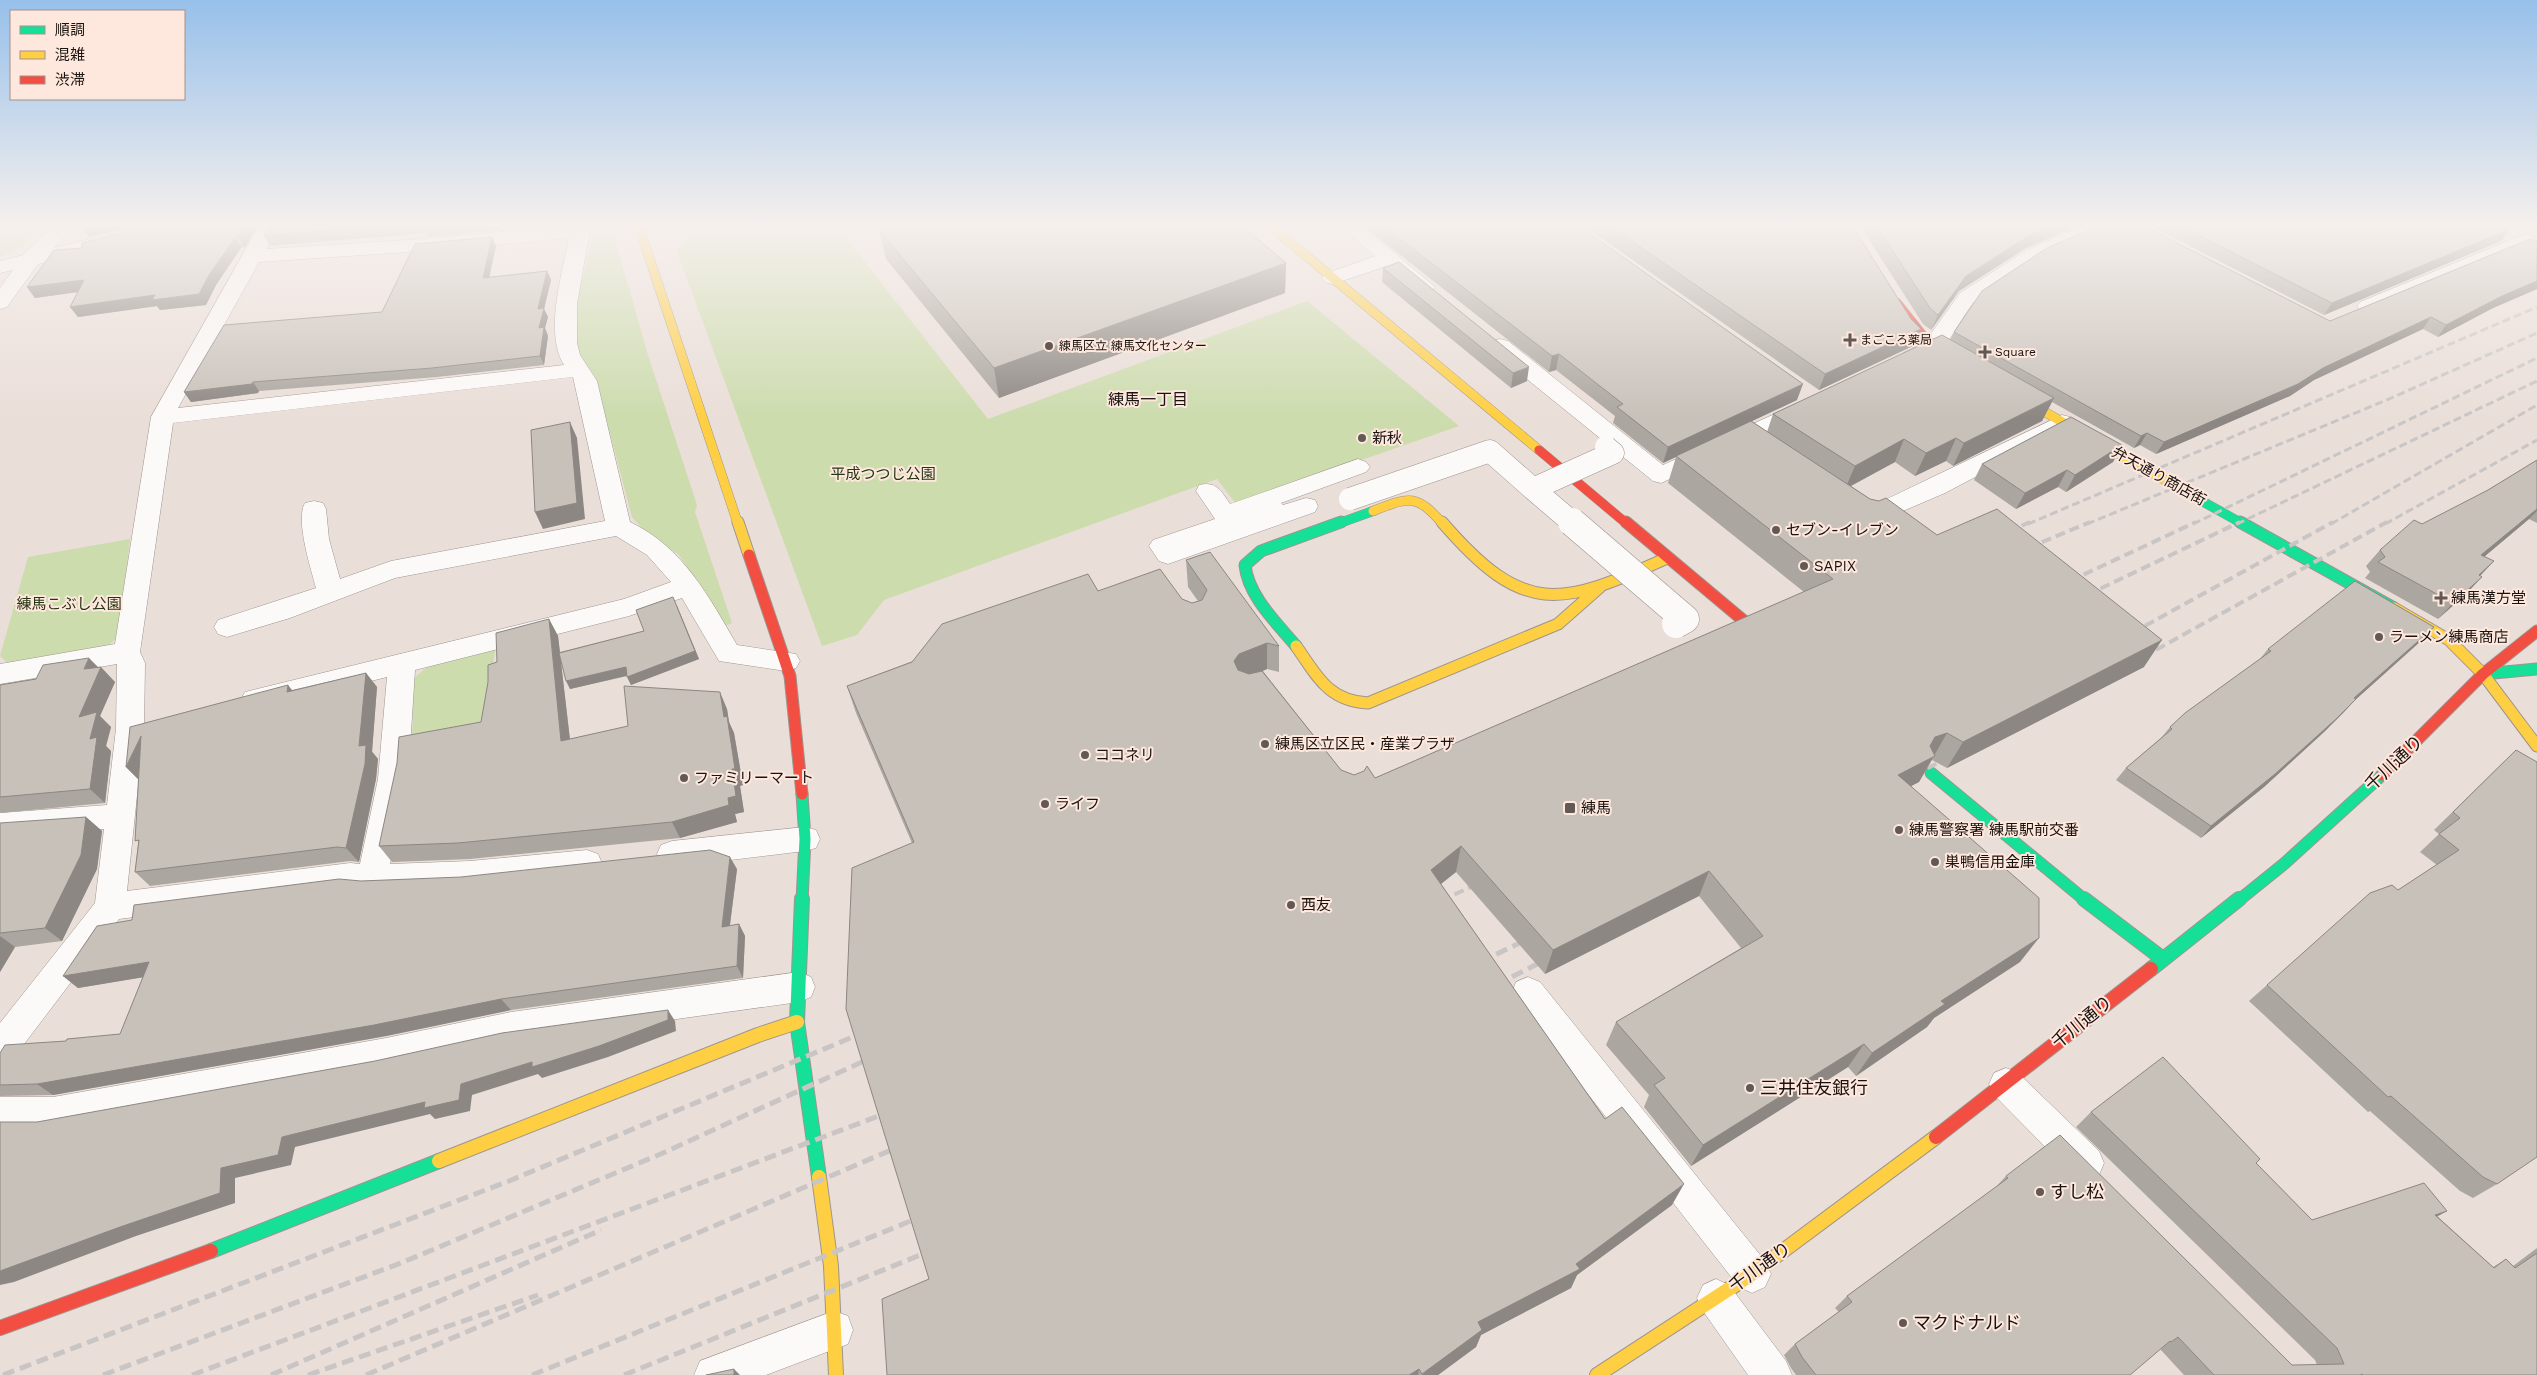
<svg xmlns="http://www.w3.org/2000/svg" width="2537" height="1375" font-family="'Work Sans','Noto Sans JP',sans-serif">
  <rect width="100%" height="100%" fill="#eaded8"/>
  <path fill="#ccdcad" d="M0 224H46L23 246 0 257Z
    M596 224H610L612 230 648 355 697 505 695 512 732 623 725 626 679 555 648 535 632 517 595 376 580 356 577 348 575 327 578 297Z
    M724 224H835L988 419 1307 301 1459 426 1236 504 1217 479 884 600 857 635 822 646 676 249 700 229Z
    M130 539 118 637 102 651 12 667 0 656 28 557Z
    M495 650 485 728 412 743 414 678 427 667Z"/>
  <g fill="none" stroke-linecap="round" stroke-linejoin="round">
    <defs>
      <path id="street" d="M56 224H77L54 248 150 224H185L182 228 38 264 7 307 0 309V288L13 270 0 273V261L23 255Z
        M260 224H280L266 249 423 239 591 224 577 304V343L580 355 597 381 630 522C683 547 709 597 737 645L796 654 800 661 796 668 786 671 719 661 682 598 629 616 415 670 408 779 390 864 470 861 587 850 598 854 602 863 598 872 587 876C510 883 427 896 350 889L119 919 12 1060 0 1065V1023L95 903 104 829 0 837V813L107 805 116 729 117 664 0 684V664L115 644 151 417ZM569 238C562 274 544 333 564 365L178 408 259 262 423 251ZM573 377 605 521 391 561 340 579 329 539 326 509 323 503 314 501 305 503C295 520 311 569 316 588L218 620 214 627 218 634 227 637 290 618 395 578 616 536 647 555 671 582 624 599 245 692 241 699 245 706 255 710 387 677 378 779 360 864 350 863 127 891 144 729 145 663 140 652 173 423Z
        M1338 224H1360L1435 287 1432 291C1415 296 1399 276 1387 266L1339 282 1332 284 1325 282 1322 278 1325 274 1375 256Z
        M2087 224H2117L2114 228C2072 242 2036 262 1998 286 1991 291 1979 296 1973 303 1955 325 1940 372 1903 363L1900 358 1903 353 1925 342 1960 293 2027 250Z
        M2525 234 2532 236 2535 240 2532 244 2374 310 2367 312 2360 310 2357 306 2360 302Z
        M1500 339 1508 341 1663 465 1794 405 1802 403 1810 405 1813 410 1810 415 1661 483 1653 481 1492 351 1489 346 1492 341Z
        M2062 415 2070 417 2073 422 2070 427 1945 493 1868 526 1854 521 1851 515 1854 509 1863 507 1868 508Z
        M1358 459 1366 462 1370 467 1366 472 1281 503 1283 505 1306 498 1315 500 1318 506 1315 512 1168 564 1159 561 1149 546 1153 540 1215 519 1196 491 1199 485C1217 481 1221 491 1230 504Z
        M805 827 816 830 820 839 816 848 805 851 672 867 661 863 657 854 661 845 672 841Z
        M799 972 811 977 815 987 811 997 799 1002 511 1042 386 1070 53 1131H0V1097H53L386 1038 511 1012Z
        M1528 977 1540 982 1765 1261 1771 1274 1765 1287 1752 1293 1739 1287 1516 1002 1512 992 1516 982Z
        M2006 1068 2018 1073 2099 1151 2104 1163 2099 1175 2086 1180 2073 1175 1994 1095 1989 1084 1994 1073Z
        M1716 1279 1729 1285 1786 1361 1792 1375H1748L1703 1311 1697 1298 1703 1285Z
        M834 1311 848 1316 853 1330 848 1344 766 1375H694L700 1361Z"/>
      <path id="fast-far2" d="M2184 491 2243 524
        M1337 524 1373 511"/>
      <path id="fast-far1" d="M2240 522 2394 608
        M1296 646C1277 623 1248 596 1245 565L1261 551 1341 522
        M2483 674 2537 669
        M1931 773 2086 901
        M802 794 805 839 802 901
        M2238 901 2285 863 2382 775"/>
      <path id="fast" d="M802 899 797 1022 819 1177
        M2084 899 2163 959
        M2151 969 2239 899
        M211 1251 439 1161"/>
      <path id="slow-far2" d="M638 224 738 524
        M1268 224 1539 450
        M2013 394 2184 491
        M1373 511C1409 497 1416 493 1443 524"/>
      <path id="slow-far1" d="M738 522 749 555
        M1442 522C1524 617 1559 607 1667 558
        M2394 608 2449 640 2483 674 2537 746
        M1296 646C1317 676 1328 701 1368 703L1558 624 1600 587"/>
      <path id="slow" d="M439 1161 758 1035 797 1022
        M819 1177 831 1266 836 1375
        M1597 1375 1752 1274 1936 1137"/>
      <path id="jam-far2" d="M1897 303 1924 337 1959 363
        M1539 450 1627 524"/>
      <path id="jam-far1" d="M1626 522 1750 626
        M749 555 790 676 802 794
        M2382 775 2483 674 2537 631"/>
      <path id="jam" d="M1936 1137 2151 969
        M0 1328 211 1251"/>
    </defs>
    <use href="#street" stroke="#9e9590" stroke-width="1"/>
    <use href="#fast-far2" stroke="#9e9590" stroke-width="10"/>
    <use href="#fast-far1" stroke="#9e9590" stroke-width="13"/>
    <use href="#fast" stroke="#9e9590" stroke-width="16"/>
    <use href="#slow-far2" stroke="#9e9590" stroke-width="10"/>
    <use href="#slow-far1" stroke="#9e9590" stroke-width="13"/>
    <use href="#slow" stroke="#9e9590" stroke-width="16"/>
    <use href="#jam-far2" stroke="#9e9590" stroke-width="10"/>
    <use href="#jam-far1" stroke="#9e9590" stroke-width="13"/>
    <use href="#jam" stroke="#9e9590" stroke-width="16"/>
    <use href="#street" fill="#fcfaf9" fill-rule="evenodd"/>
    <use href="#fast-far2" stroke="#16e098" stroke-width="9"/>
    <use href="#fast-far1" stroke="#16e098" stroke-width="11"/>
    <use href="#fast" stroke="#16e098" stroke-width="14"/>
    <use href="#slow-far2" stroke="#ffcf43" stroke-width="9"/>
    <use href="#slow-far1" stroke="#ffcf43" stroke-width="11"/>
    <use href="#slow" stroke="#ffcf43" stroke-width="14"/>
    <use href="#jam-far2" stroke="#f24e42" stroke-width="9"/>
    <use href="#jam-far1" stroke="#f24e42" stroke-width="11"/>
    <use href="#jam" stroke="#f24e42" stroke-width="14"/>
    <path stroke="#c9c5c4" stroke-width="3" stroke-dasharray="8 4" stroke-linecap="butt" d="M2028 524 2537 307
      M2087 524 2389 399 2537 333
      M2193 524 2537 358
      M2237 524 2537 381
      M2331 524 2537 405
      M2385 524 2537 440"/>
    <path stroke="#c9c5c4" stroke-width="4" stroke-dasharray="10 5" stroke-linecap="butt" d="M2008 532 2030 522
      M2028 548 2090 522
      M2070 581 2196 522
      M2087 595 2240 522
      M2132 633 2333 522
      M2143 657 2387 522
      M1914 775 1952 756
      M1441 901 1481 882"/>
    <path stroke="#c9c5c4" stroke-width="5" stroke-dasharray="12 6" stroke-linecap="butt" d="M1438 902 1444 899
      M1480 962 1532 937
      M1496 985 1549 958
      M3 1375 509 1181 867 1031
      M103 1375 401 1263 663 1153 875 1056
      M192 1375 892 1111
      M271 1375 601 1230
      M308 1375 538 1295
      M366 1375 903 1145
      M532 1375 923 1216
      M624 1375 935 1249"/>
    <defs>
      <path id="street-bridge-far1" d="M1533 489 1574 524
        M1350 499 1490 451 1533 489 1613 453 1606 447"/>
      <path id="street-bridge" d="M1572 522 1685 619 1676 624"/>
    </defs>
    <use href="#street-bridge-far1" stroke="#9e9590" stroke-width="23" stroke-linecap="butt"/>
    <use href="#street-bridge" stroke="#9e9590" stroke-width="29" stroke-linecap="butt"/>
    <use href="#street-bridge-far1" stroke="#fcfaf9" stroke-width="22"/>
    <use href="#street-bridge" stroke="#fcfaf9" stroke-width="28"/>
  </g>
  <path fill="#aca6a0" d="M157 224H259L245 247 241 248 216 285 206 305 160 310 157 306 78 317 70 307 78 292 35 298 27 287 82 248Z
    M270 224H502L500 230 428 237 426 233 270 246 264 236Z
    M1361 224H1576L1797 400 1751 421 1767 432 1773 414 1950 340 1954 332 2330 321 2537 242V289L2493 308 2438 337 2423 329 2314 380 2290 396 2156 454 2140 445 2134 448 2052 402 2042 421 1953 466 1946 461 1915 476 1895 462 1851 486 1870 499 1937 535 2144 667 1947 768 1932 760 1919 782 1911 786 2020 962 1934 1018 1927 1027 1856 1076 1848 1067 1691 1166 1644 1107 1649 1095 1606 1045 1616 1022 1741 948 1699 896 1545 974 1456 872 1441 884 1605 1119 1672 1205 1577 1275 1571 1288 1481 1335 1476 1347 1438 1375H887L929 1279 912 843 856 713 847 686 1098 591 1182 599 1192 603 1198 601 1188 587 1186 560 1279 646V672L1267 669 1263 671 1341 770 1354 775 1375 778 1804 592 1668 483 1676 457 1663 463 1613 423 1615 416 1556 370 1549 372Z
    M1581 224H1851L1915 345 1819 390Z
    M1859 224H2082L2026 248 1959 291 1931 330 1923 324Z
    M2147 224H2498L2510 229 2501 241 2324 315Z
    M879 230 1249 233 1286 263 1285 293 999 398 886 259Z
    M492 237 496 246 489 277 547 271 551 280 544 309 548 317 545 328 548 336 544 365 437 377 259 391 258 393 191 402 184 392 382 312Z
    M1383 268 1527 381 1511 388 1382 282Z
    M2122 445 2113 462 2066 492 2058 487 2016 509 1974 480 1982 464Z
    M2537 460V523L2529 519 2484 557 2494 561 2480 576 2467 593 2438 619 2365 578 2370 572 2366 566 2380 550 2488 490Z
    M677 606 699 659 631 685 627 676 570 689 561 663 570 739 727 709 729 722 734 733 743 785 740 786 744 812 735 814 737 822 680 838 470 859 392 862 379 846 481 722 497 662 549 619 558 636 560 652 644 631Z
    M2434 627 2422 640 2356 699 2344 712 2324 732 2264 787 2201 838 2116 780 2126 768 2162 737 2170 727 2260 659 2268 649Z
    M98 668 115 682 100 716 111 727 106 746 111 751 105 803 0 813V685Z
    M366 673 377 687 372 751 378 759 376 779 359 862 350 861 150 886 135 872 138 844V779L126 767 292 690Z
    M2516 750 2497 1184 2473 1198 2460 1191 2370 1111 2368 1112 2249 1001 2267 985 2398 890 2437 865 2420 852 2439 834 2434 830Z
    M86 817 102 831 97 869 62 941 15 947 0 972V824Z
    M737 869 730 926 739 924 745 936 743 978 511 1010 386 1036 53 1095 0 1096V1053L66 1041 120 1034 143 977 78 988 63 976 361 881Z
    M2091 1112 2256 1163 2312 1220 2447 1211 2437 1216 2493 1267 2506 1259 2513 1266 2537 1248V1375H2184L2160 1349 2130 1375H1796L1791 1368 1784 1355 1795 1344 1839 1312 1835 1308 1847 1296 1995 1188 2006 1176 2292 1365H2317L2315 1360 2076 1127Z"/>
  <path fill="#8c8782" d="M95 224H142L89 237 82 227Z
    M247 224H259L245 247 238 237Z
    M497 224H502L500 230Z
    M2054 224H2082L2026 248 1959 291 1931 330 1938 315 1966 276 2033 233Z
    M2510 229 2501 241 2324 315 2332 303Z
    M492 237 496 246 487 287 483 278Z
    M235 238 241 248 216 285 206 305 160 310 157 306 78 317 70 307 209 275Z
    M1286 263 1285 293 999 398 994 368Z
    M547 271 551 280 544 309 548 317 545 328 548 336 544 365 540 356 538 309Z
    M84 280 92 290 35 298 27 287Z
    M2537 281V289L2493 308 2438 337 2446 325 2502 296Z
    M2431 317 2423 329 2314 380 2290 396 2156 454 2164 442Z
    M1921 329 1915 345 1819 390 1825 374Z
    M1559 354 1556 370 1549 372 1552 356Z
    M1529 367 1527 381 1511 388 1513 373Z
    M253 382 259 391 258 393 191 402 184 392Z
    M1803 384 1797 400 1663 463 1668 447Z
    M2054 398 2042 421 1953 466 1964 443Z
    M570 422 577 438 585 519 543 529 535 512Z
    M2147 433 2140 445 2134 448 2141 436Z
    M1956 438 1946 461 1915 476 1926 453Z
    M1904 439 1895 462 1845 489 1855 466Z
    M2122 445 2113 462 2066 492 2075 475Z
    M2067 470 2058 487 2016 509 2025 493Z
    M2537 509V511L2529 519 2466 572 2481 555Z
    M2494 561 2478 578 2479 575Z
    M2482 577 2467 593 2438 619 2453 603Z
    M677 606 699 659 631 685 627 677Z
    M549 619 558 636 572 758 561 741Z
    M2434 627 2422 640 2343 711 2354 698Z
    M2162 640 2144 667 1947 768 1963 742Z
    M1267 643V669L1239 680 1234 661 1239 654Z
    M89 658 100 669 101 667 115 682 100 716 111 727 106 746 111 751 105 803 90 789V739L79 717 84 669Z
    M626 667 630 675 570 689 566 681Z
    M366 673 377 687 372 752 378 759 376 779 359 862 346 848 359 746Z
    M288 685 300 700 287 692Z
    M720 692 727 709 729 722 734 733 743 785 740 786 744 812 735 814 737 822 680 838 672 822 728 798 724 717Z
    M2356 699 2344 712 2324 732 2264 787 2201 838 2211 826Z
    M1947 733 1919 782 1884 800 1898 775 1935 737Z
    M141 736 140 781 126 767Z
    M86 817 102 831 97 869 62 941 45 928Z
    M1461 846 1456 872 1427 895 1431 870Z
    M730 857 737 869 728 939 722 927Z
    M1709 871 1699 896 1545 974 1553 950Z
    M739 924 745 936 743 978 737 966Z
    M0 936 15 947 0 972Z
    M2039 938 2020 962 1934 1018 1927 1027 1856 1076 1872 1053 1941 1001Z
    M149 962 163 974 78 988 63 976Z
    M501 999 511 1010 386 1036 53 1095 37 1084Z
    M668 1010 675 1021 676 1031 608 1057 542 1078 538 1074 472 1095 470 1111 435 1119 430 1114 295 1147 291 1165 235 1178V1203L136 1236 14 1282 0 1285V1271L221 1168 282 1137 461 1084Z
    M1864 1044 1848 1067 1691 1166 1703 1145Z
    M1684 1184 1672 1205 1577 1275 1571 1288 1481 1335 1476 1347 1438 1375H1422L1478 1322 1576 1264Z
    M2447 1211 2424 1224 2435 1215Z
    M734 1369 740 1375H734Z
    M1419 1369 1418 1375H1409Z"/>
  <path fill="#c8c1ba" stroke="#8c8782" d="M82 224H95L82 227Z
    M157 224H247L238 237 235 238 209 275 199 294 152 300 155 295 70 307 84 280 27 287 54 250 82 248V243Z
    M270 224H408L264 236Z
    M424 224H451L423 227Z
    M896 224H1245L1249 228 1246 229 1286 263 994 368 879 230Z
    M1381 224H1576L1803 384 1668 447 1617 407 1623 404 1559 354 1552 356Z
    M1607 224H1851L1911 319 1921 329 1825 374Z
    M1875 224H2054L2033 233 1966 276 1938 315 1930 308Z
    M2103 224H2140L2330 321 2530 239 2537 242V281L2502 296 2446 325 2431 317 2323 368 2298 384 2164 442 2147 433 2141 436 1954 332 1982 291 2047 248Z
    M2176 224H2498L2510 229 2332 303Z
    M492 237 483 278 547 271 538 309 544 308 539 328 544 327 540 356 432 368 253 382 252 384 184 392 224 325 382 312 415 244Z
    M1399 262 1529 367 1513 373 1383 268Z
    M1942 335 2054 398 1964 443 1956 438 1926 453 1904 439 1855 466 1773 414Z
    M2071 417 2122 445 2075 475 2067 470 2025 493 1982 464Z
    M1751 421 1870 499 1879 501 1886 498 1937 535 1997 509 2162 640 1963 742 1947 733 1935 737 1930 746 1935 756 1898 775 2039 898V938L1941 1001 1945 1004 1872 1053 1864 1044 1703 1145 1654 1085 1665 1078 1616 1022 1763 936 1709 871 1553 950 1461 846 1431 870 1605 1119 1622 1107 1684 1184 1576 1264 1580 1269 1478 1322 1482 1330 1422 1374 1419 1369 1409 1375H887L882 1299 929 1279 846 1009 852 868 914 842 847 686 912 662 942 624 1088 574 1098 591 1160 569 1182 599 1192 603 1202 600 1207 590 1186 560 1210 552 1279 646 1267 643 1239 654 1234 661 1238 670 1249 674 1262 671 1341 770 1354 775 1364 771 1367 766 1375 778 1833 579 1676 456Z
    M570 422 577 503 535 512 531 430Z
    M2537 460V509L2481 555 2494 561 2479 575 2482 577 2453 603 2378 562 2385 557 2380 550 2414 520 2422 524 2488 490Z
    M2355 581 2434 627 2354 698 2356 699 2336 719 2275 774 2211 826 2126 768 2172 729 2170 727 2185 713 2271 651 2268 649Z
    M673 597 695 651 627 677 626 667 566 681 559 653 644 631 636 610Z
    M549 619 561 741 628 726 624 686 720 692 724 717 727 716 735 769H732L736 796 728 798 729 805 672 822 458 843 379 846 397 763 399 737 481 722 488 682V665L497 662 496 633Z
    M89 658 84 669 101 667 79 717 97 712 90 739 97 737 90 789 0 797V685L36 679 43 665Z
    M366 673 359 746 366 745 365 764 346 848 337 847 135 872 139 840 135 841 141 736 126 767 130 727 288 685 287 692Z
    M2516 750 2537 762V1157L2497 1184 2483 1177 2391 1096 2388 1097 2267 985 2370 893 2392 885 2398 890 2459 850 2439 834 2460 818 2453 812Z
    M86 817 81 855 45 928 0 933V823Z
    M710 850 730 857 722 927 739 924 737 966 501 999 374 1025 37 1084 0 1085V1053L5 1045 66 1041 67 1039 120 1034 149 962 63 976 97 926 132 920 134 905 339 879 361 881 461 877Z
    M668 1010V1020L599 1046 532 1067V1062L461 1084 459 1100 424 1108 425 1102 282 1137 278 1155 221 1168 220 1193 120 1227 0 1271V1122H37L375 1061 502 1033Z
    M2163 1057 2260 1159 2256 1163 2312 1220 2424 1183 2447 1211 2435 1215 2494 1268 2506 1259 2515 1268 2537 1253V1375H2363L2362 1374 2360 1375H2214L2178 1337 2171 1342 2170 1341 2130 1375H1816L1802 1357 1795 1344 1852 1302 1847 1296 2008 1178 2006 1176 2060 1135 2292 1365 2344 1364 2337 1348 2091 1112Z
    M734 1369V1375H706Z"/>
  <linearGradient id="sky" x2="0" y2="1"><stop stop-color="#97c0ea"/><stop offset="0.54" stop-color="#f6f0ed"/><stop offset="1" stop-color="#f6f0ed" stop-opacity="0"/></linearGradient>
  <rect width="2537" height="417" fill="url(#sky)"/>
  <g fill="#625955" stroke="#fee8de" stroke-width="2">
    <path d="M1847.5 332.5h5v5h5v5h-5v5h-5v-5h-5v-5h5z"/>
    <circle cx="1049" cy="346" r="5"/>
    <path d="M1982.5 344.5h5v5h5v5h-5v5h-5v-5h-5v-5h5z"/>
    <circle cx="1362" cy="438" r="5"/>
    <circle cx="1776" cy="530" r="5"/>
    <circle cx="1804" cy="566" r="5"/>
    <path d="M2438.5 590.5h5v5h5v5h-5v5h-5v-5h-5v-5h5z"/>
    <circle cx="2379" cy="637" r="5"/>
    <circle cx="1265" cy="744" r="5"/>
    <circle cx="1085" cy="755" r="5"/>
    <circle cx="684" cy="778" r="5"/>
    <circle cx="1045" cy="804" r="5"/>
    <rect x="1564" y="802" width="12" height="12" rx="2.5"/>
    <circle cx="1899" cy="830" r="5"/>
    <circle cx="1935" cy="862" r="5"/>
    <circle cx="1291" cy="905" r="5"/>
    <circle cx="1750" cy="1088" r="5"/>
    <circle cx="2040" cy="1192" r="5"/>
    <circle cx="1903" cy="1323" r="5"/>
  </g>
  <g text-anchor="middle" stroke-width="4" stroke-linejoin="round" paint-order="stroke">
    <g font-size="12" fill="#19120e" stroke="#fee8de" text-anchor="start">
      <text x="1860" y="344">まごころ薬局</text>
      <text x="1059" y="350">練馬区立 練馬文化センター</text>
      <text x="1995" y="356">Square</text>
    </g>
    <g font-size="15" fill="#19120e" stroke="#fee8de" text-anchor="start">
      <text x="1372" y="443">新秋</text>
      <text x="1786" y="535">セブン-イレブン</text>
      <text x="1814" y="571">SAPIX</text>
      <text x="2451" y="603">練馬漢方堂</text>
      <text x="2389" y="642">ラーメン練馬商店</text>
      <text x="1275" y="749">練馬区立区民・産業プラザ</text>
      <text x="1095" y="760">ココネリ</text>
      <text x="694" y="783">ファミリーマート</text>
      <text x="1055" y="809">ライフ</text>
      <text x="1581" y="813">練馬</text>
      <text x="1909" y="835">練馬警察署 練馬駅前交番</text>
      <text x="1945" y="867">巣鴨信用金庫</text>
      <text x="1301" y="910">西友</text>
    </g>
    <g font-size="15" fill="#253413" stroke="#fee8de">
      <text x="883" y="479">平成つつじ公園</text>
      <text x="69" y="609">練馬こぶし公園</text>
    </g>
    <g font-size="15" fill="#19120e" stroke="#fee8de">
      <text transform="translate(2159 476) rotate(29)" y="5">弁天通り商店街</text>
    </g>
    <g font-size="16" fill="#19120e" stroke="#fee8de">
      <text x="1148" y="405">練馬一丁目</text>
    </g>
    <g font-size="18" fill="#19120e" stroke="#fee8de">
      <text transform="translate(2394 763) rotate(-43)" y="6">千川通り</text>
      <text transform="translate(2082 1022) rotate(-39)" y="6">千川通り</text>
      <text transform="translate(1760 1267) rotate(-36)" y="6">千川通り</text>
    </g>
    <g font-size="18" fill="#19120e" stroke="#fee8de" text-anchor="start">
      <text x="1760" y="1094">三井住友銀行</text>
      <text x="2050" y="1198">すし松</text>
      <text x="1913" y="1329">マクドナルド</text>
    </g>
  </g>
  <rect x="10" y="10" width="175" height="90" fill="#fee8de" stroke="#a2928b"/>
  <rect x="20" y="26" width="25" height="8" fill="#16e098" stroke="#a2928b"/>
  <text x="55" y="35" font-size="15" fill="#19120e">順調</text>
  <rect x="20" y="51" width="25" height="8" fill="#ffcf43" stroke="#a2928b"/>
  <text x="55" y="60" font-size="15" fill="#19120e">混雑</text>
  <rect x="20" y="76" width="25" height="8" fill="#f24e42" stroke="#a2928b"/>
  <text x="55" y="85" font-size="15" fill="#19120e">渋滞</text>
</svg>
